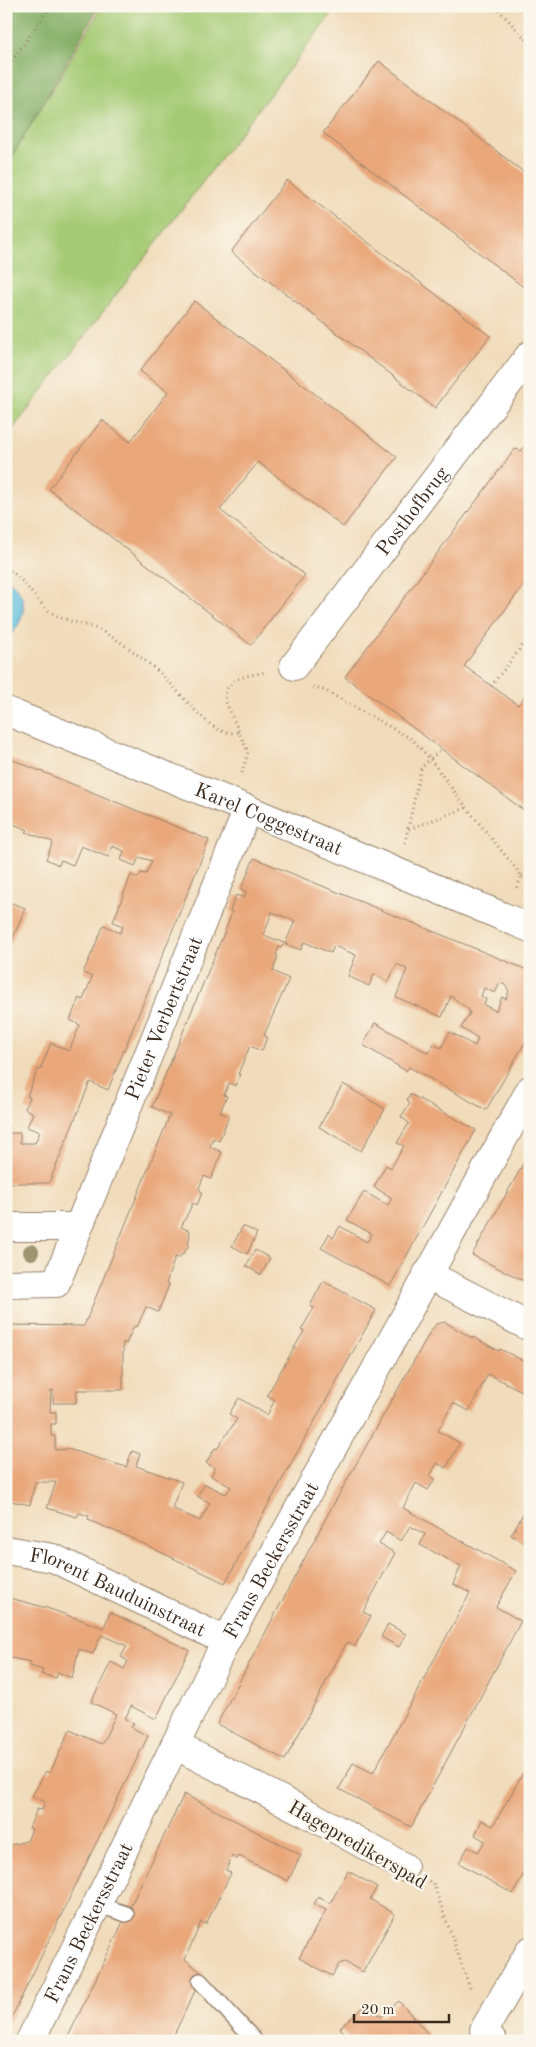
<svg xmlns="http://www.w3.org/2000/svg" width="536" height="2047" font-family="'Old Standard TT',serif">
  <rect width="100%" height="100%" fill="#fbf7ec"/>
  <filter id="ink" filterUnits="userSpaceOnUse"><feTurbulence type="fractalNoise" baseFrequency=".02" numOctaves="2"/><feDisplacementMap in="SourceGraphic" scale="10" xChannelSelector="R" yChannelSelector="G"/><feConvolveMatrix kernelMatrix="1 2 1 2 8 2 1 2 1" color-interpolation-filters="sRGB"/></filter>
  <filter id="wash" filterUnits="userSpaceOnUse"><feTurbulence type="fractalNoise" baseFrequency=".0096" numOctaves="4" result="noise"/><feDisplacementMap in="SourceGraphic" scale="20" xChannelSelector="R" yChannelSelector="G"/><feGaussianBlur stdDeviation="1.12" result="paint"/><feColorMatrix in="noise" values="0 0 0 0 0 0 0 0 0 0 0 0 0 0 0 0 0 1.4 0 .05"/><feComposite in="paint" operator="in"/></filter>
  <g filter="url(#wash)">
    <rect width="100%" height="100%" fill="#f0dbba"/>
    <path fill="#a5ca74" stroke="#707a49" d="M102 6H338L6 438V167Z"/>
    <path fill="#84ae66" stroke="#606c42" d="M6 6H99L6 167Z"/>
    <path fill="#5ebddd" stroke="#4c747e" d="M6 579C10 582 15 586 18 590 30 607 20 628 6 639Z"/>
    <g id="blocks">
      <path fill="#e9a77a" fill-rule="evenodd" d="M379 61 530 177V285L526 289 323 133Z
        M287 180 490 336 435 408 231 252Z
        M194 301 397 457 343 527 258 462 220 510 305 575 251 645 49 489 102 420 130 442 168 392 140 371Z
        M530 439V576L464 666 518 705 530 689V815L345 677 515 449 521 451Z
        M6 757 209 840 108 1090 90 1082 49 1183H6V1126L9 1127V1133H20V1143H35L40 1132 27 1127 33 1113 25 1109 30 1097 27 1096 38 1069 40 1070 51 1043 69 1051 80 1025 70 1020 79 998 83 1000 92 977 83 973 104 925 120 933 123 926 113 922 131 875 138 878 141 873 146 874 152 861 139 857 135 866 121 860 124 851 112 846 108 857 81 846 73 865 61 860 59 865 46 859 53 842 26 832 28 830 6 821Z
        M254 858 530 971V1034L486 1110 409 1067 406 1071 363 1045 375 1023 428 1053 433 1044 441 1048 450 1032 475 1046 478 1038 461 1028 470 1013 468 1009 451 996 442 1017 396 997 407 969 397 964 388 982 374 974 369 986 348 976 356 955 334 946 331 953 304 942 301 950 285 944 295 921 272 912 264 935 284 943 281 948 279 947 276 955 278 956 273 971 289 979 264 1035 267 1037 262 1051 250 1046 238 1074H240L236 1086 229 1083 224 1095 227 1096 220 1112 229 1116 219 1141 213 1138 210 1147 222 1152 211 1179 204 1176 199 1188 202 1193 197 1205 193 1203 181 1227 190 1231 188 1247 183 1254 178 1258 175 1257 166 1284 169 1285 158 1312 146 1307 137 1327 134 1326 126 1344 123 1342V1390H77L76 1403H53V1390H51L50 1412H56V1424H51V1436H55V1450L68 1449 126 1467 132 1451 140 1454 136 1466 182 1482 172 1508 200 1521 210 1503 197 1496 205 1484 226 1494 231 1487 211 1476 215 1468 206 1463 215 1448 217 1449 237 1419 229 1414 239 1398 267 1415 275 1400 267 1395 304 1331 301 1330 314 1308 310 1306 323 1281 376 1310 225 1583 131 1538 88 1520 89 1516 79 1513 77 1517 47 1508 56 1482H35L30 1505 6 1500V1325L84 1326 170 1115 152 1107 229 921 232 912 230 911 236 895 244 898 246 892 241 889ZM500 983 505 985 509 991 506 999 502 997 496 1011 484 1005 486 999 481 996 484 988 495 993Z
        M6 901 25 908 6 956Z
        M343 1084 385 1109 361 1151 319 1127Z
        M410 1094 476 1130 390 1286 321 1248 329 1234 333 1238 340 1226 367 1242 372 1234 347 1220 364 1192 388 1205 392 1198 374 1187 386 1165 391 1168 404 1146 397 1143 409 1123 401 1117 410 1103 407 1100Z
        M530 1152V1284L472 1255Z
        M243 1226 257 1233 247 1254 232 1246Z
        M255 1250 270 1258 261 1275 246 1266Z
        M445 1322 472 1338 473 1337 499 1351 500 1349 530 1364V1395L488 1374 469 1411 453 1403 438 1431 460 1443 446 1468 437 1463 430 1476 435 1479 428 1490 416 1483 403 1508 516 1571 496 1607 521 1621 411 1827 339 1789 353 1763 373 1773 470 1593 453 1584 461 1566 420 1545 425 1534 410 1526 401 1541 386 1532 379 1544 395 1553 363 1612 371 1616 355 1646 347 1642 285 1760 217 1724 327 1516 430 1332 436 1324Z
        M524 1512 530 1515V1546L511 1535Z
        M6 1597 47 1608 104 1628 110 1612 189 1650 156 1719 131 1706 125 1719 134 1723 131 1727 148 1736 6 2029V1851L10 1845 27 1841 32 1829 29 1828 37 1809 42 1810 45 1802 32 1796 46 1771 50 1773 70 1730 101 1744 103 1742 116 1714 91 1702 111 1662 124 1669 128 1661 121 1657 127 1646 101 1635 93 1654 79 1649 72 1678 58 1672 56 1678 41 1674 43 1670 30 1666 31 1662 6 1657Z
        M388 1624 406 1634 399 1647 381 1637Z
        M530 1761V1863L513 1894 459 1863 468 1847 478 1852 485 1841 475 1835 482 1820 493 1826Z
        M184 1794 301 1855 288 1881 239 1856 237 1859 232 1856 226 1870 231 1873 206 1924 201 1922 185 1959 203 1974 171 2041H66Z
        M348 1871 377 1887 370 1899 395 1914 363 1972 345 1962 339 1964 332 1976 299 1958 326 1910 314 1904 318 1897 330 1904Z
        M399 2001 434 2041H352L340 2028 368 2003 381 2017Z"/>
    </g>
  </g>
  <g filter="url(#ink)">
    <use href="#blocks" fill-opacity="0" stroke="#96826c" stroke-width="1"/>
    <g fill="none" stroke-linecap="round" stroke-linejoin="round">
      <defs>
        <path id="service" d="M96 1904 126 1914
          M200 1981 255 2041"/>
        <g id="minor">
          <path id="s1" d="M294 666 530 355"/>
          <path id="s2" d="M6 711 230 802 530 928"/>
          <path d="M6 1227H78"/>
          <path d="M427 1274 530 1327"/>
          <path id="s3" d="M6 1284 56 1283 248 809"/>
          <path id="s4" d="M6 1550 53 1558 226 1641"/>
          <path d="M175 1745 316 1818 404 1867"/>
          <path id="s5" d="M30 2041 226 1641 530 1090"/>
          <path d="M493 2041 484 2030 530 1951"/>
        </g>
      </defs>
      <use href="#service" stroke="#96826c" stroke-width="18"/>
      <use href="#minor" stroke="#96826c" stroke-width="30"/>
      <path stroke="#96826c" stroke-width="3" stroke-dasharray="1 4" stroke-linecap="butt" d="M374 6 378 11 384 6
        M495 6 530 44
        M6 69 51 6
        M6 568C24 578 33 598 49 611 63 622 82 622 99 630 117 638 145 660 161 674 177 688 207 731 229 733 232 733 237 732 240 732
        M491 686 530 636
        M313 687 326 691 413 740 430 759 442 749
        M242 773 248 752 226 703C221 677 248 676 266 672
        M409 829 466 808
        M405 843 421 768 430 759 466 807 522 876 516 889
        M522 876 530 873
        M429 1881 433 1883 471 1991"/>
      <use href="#service" stroke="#fff" stroke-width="15"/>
      <use href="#minor" stroke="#fff" stroke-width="28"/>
    </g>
    <circle fill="#9e9472" cx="31" cy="1252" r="8"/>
  </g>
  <g text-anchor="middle" stroke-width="5" stroke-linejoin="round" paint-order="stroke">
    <g font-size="20" fill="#3b2a1e" stroke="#fbf7ec">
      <text dy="7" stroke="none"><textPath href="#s1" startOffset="195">Posthofbrug</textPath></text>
      <text dy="7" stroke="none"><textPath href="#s2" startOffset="284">Karel Coggestraat</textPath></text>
      <text dy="7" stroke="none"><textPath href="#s3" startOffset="336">Pieter Verbertstraat</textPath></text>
      <text dy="7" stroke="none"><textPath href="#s5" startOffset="538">Frans Beckersstraat</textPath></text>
      <text dy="7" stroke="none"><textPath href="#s4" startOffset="120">Florent Bauduinstraat</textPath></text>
      <text transform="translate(358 1844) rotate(30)" y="7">Hagepredikerspad</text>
      <text dy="7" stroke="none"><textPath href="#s5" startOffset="132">Frans Beckersstraat</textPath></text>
    </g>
  </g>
  <rect width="536" height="2047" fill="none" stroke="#fbf7ec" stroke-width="25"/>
  <path d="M354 2014v8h95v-8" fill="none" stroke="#3b2a1e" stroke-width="2.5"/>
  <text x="361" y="2014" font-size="15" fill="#3b2a1e" stroke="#fbf7ec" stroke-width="4" paint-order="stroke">20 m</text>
</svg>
